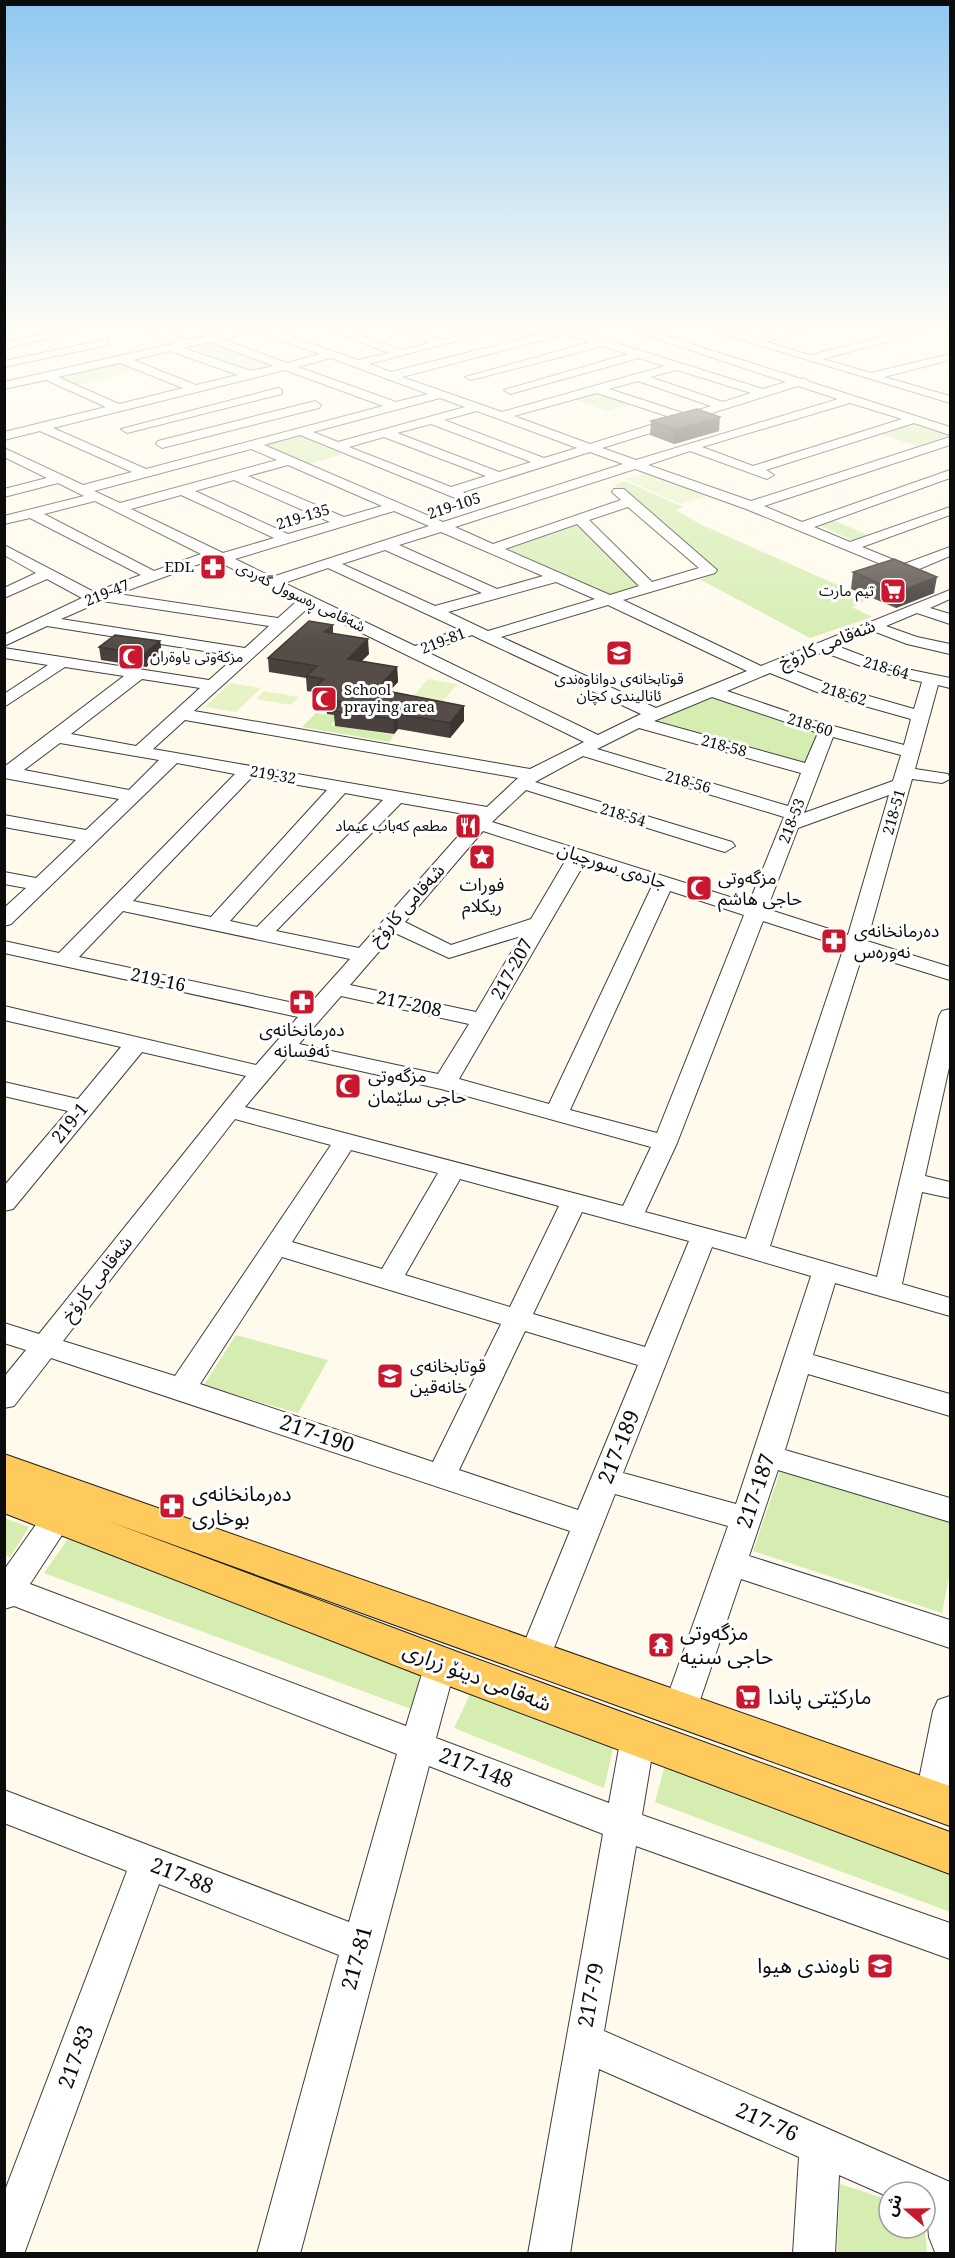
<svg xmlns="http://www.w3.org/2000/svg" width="955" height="2258" font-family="'Noto Serif','Noto Sans Arabic',serif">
  <rect width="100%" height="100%" fill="#fffaec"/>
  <path fill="#d5edb1" d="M510 327H541L556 332 513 343 484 334Z
    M211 339 281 366 251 374 172 348Z
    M119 363 136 371 75 385 57 377Z
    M599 391 634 403 608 411 572 399Z
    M915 423 950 434V436L920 447 880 434Z
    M298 436 343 454 305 465 260 446Z
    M625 481 683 507 676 510 700 524 869 599 852 607 872 617 810 638 701 580 717 570 614 485Z
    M831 519 868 535 852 540 816 524Z
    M578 525 640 587 608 597 502 550Z
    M718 696 818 731 804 764 654 722Z
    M316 713 339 716 331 725 394 735 389 742 302 727Z
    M236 1335 328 1360 298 1413 203 1386Z
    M781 1469 950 1521V1572L942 1613 753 1551Z
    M4 1518 29 1527 10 1557 5 1555Z
    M68 1539 422 1668 411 1709 44 1573Z
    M472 1690 614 1744 604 1788 454 1728Z
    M666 1761 950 1866V1912L655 1802Z
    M840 2184 889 2200V2228H925L927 2253H837Z"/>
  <path fill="#e7f3c4" d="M652 471 710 495 680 504 625 479Z
    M428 679 457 684 440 705 410 700Z
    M230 683 261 688 236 712 205 707Z
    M264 691 299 697 291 705 256 699Z"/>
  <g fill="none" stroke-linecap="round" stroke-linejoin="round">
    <defs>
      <path id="minor" d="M74 327H96L4 349V343Z
        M136 327H152L188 340 244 327H265L358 360 389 353 322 327H338L402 350 429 343 387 327H404L441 340 491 327H510L369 364 391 372 554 331 548 327H565L763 389 786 382 621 327H638L798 378 806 379 807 381 950 427V435L914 423 766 470 774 475 767 479 690 451 648 465 751 501 950 437V445L764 506 802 522 950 470V478L814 527 850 542 950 507V515L862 547 904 564 950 547V556L917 570 922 574 915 578 746 509 635 469 455 527 493 544 621 500 612 492 614 489H624L717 570 715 573 623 600 761 666 950 590V599L930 608 950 614V624L917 613 886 626 917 637 950 644V654L907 644 873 631 837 646 887 665 950 678V688L938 685 915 769 948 774 950 779 942 783 912 779 867 941 950 967V980L863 953 770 1246 877 1277 939 1016 942 1011 950 1009V1063L925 1176 950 1182V1198L922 1192 902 1284 950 1298V1316L835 1283 813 1355 950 1394V1416L808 1374 785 1450 950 1498V1522L778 1470 749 1556 950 1620V1648L741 1579 697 1709 692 1720 680 1724 668 1720 663 1709 728 1526 615 1494 550 1658 546 1668 534 1672 522 1668 518 1658 570 1531 51 1358 14 1406 4 1408V1377L26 1350 4 1343V1323L39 1334 246 1076 142 1052 13 1209 4 1211V1186L68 1111 4 1096V1082L78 1099 121 1047 4 1020V1006L256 1065 298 1017 4 953V941L59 953 235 774 177 763 11 924 4 926V908L26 888 4 884V872L36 878 76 840 4 827V815L86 830 119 799 4 778V767L124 676 65 667 4 707V694L48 665 4 658V648L209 680 236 656 47 626 4 646V635L82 598 47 579 4 598V588L36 573 4 555V545L94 592 141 575 30 518 4 524V516L84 496 58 483 4 497V489L47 478 4 457V448L83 485 132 472 40 431 4 440V432L106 407 46 380 4 389V382L176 343ZM256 331 320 354 287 363 222 339ZM565 334 591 342 465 377 471 380 603 346 628 354 504 390 510 394 639 358 665 366 502 412 402 377ZM210 342 274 366 251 371 183 348ZM170 351 238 375 196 385 133 360ZM331 358 428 394 396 402 298 367ZM120 363 183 388 119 404 58 377ZM285 370 383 406 146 469 53 428ZM677 370 751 393 723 402 650 377ZM638 381 711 406 686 414 609 389ZM798 386 838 399 636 460 602 448 686 422H694L696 418ZM597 393 673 418 590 444 514 416ZM440 398 465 407 338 442 313 432ZM850 403 902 419 753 466 702 447ZM477 411 577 448 544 458 444 420ZM431 424 531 462 499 472 397 433ZM300 435 465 502 472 498 463 492 590 452 623 464 443 522 264 445ZM384 437 486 476 451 487 349 447ZM251 449 277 460 120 503 94 491ZM288 465 382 506 344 517 248 476ZM234 480 330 522 288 534 195 491ZM181 495 274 538 223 553 131 509ZM95 501 201 554 154 571 44 514ZM628 507 699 568 652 582 589 520ZM394 511 429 526 272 577 235 559ZM577 524 639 586 610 595 505 549ZM441 532 543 576 497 589 399 545ZM385 550 482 593 435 606 342 564ZM213 559 297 601 278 618 118 594ZM328 568 459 629 415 646 284 583ZM556 582 595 599 488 631 448 612ZM102 601 269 626 245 648 61 619ZM608 605 747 671 656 708 501 637ZM309 607 584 742 530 769 194 711ZM472 635 480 639 641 714 598 735 427 652ZM823 652 877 672 922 682 914 709 834 686 785 667ZM770 673 822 694 911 719 904 745 818 722 727 691ZM142 679 200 688 136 746 71 734ZM712 697 818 733 805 763 654 721ZM185 720 518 778 487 807 153 749ZM639 728 801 773 788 806 597 749ZM833 737 901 755 893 781 804 813ZM60 743 159 760 129 790 24 770ZM583 756 784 817 749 903 492 822 526 790 718 850 725 852 735 846 732 842 535 782ZM252 777 327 790 211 917 133 901ZM345 793 383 800 257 927 230 921ZM889 795 848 935 767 909 798 828ZM401 803 476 816 359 948 276 931ZM483 831 567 858 531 919 451 945 405 922ZM584 864 652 886 549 1104 459 1079ZM670 891 744 915 657 1133 570 1110ZM123 911 350 959 308 1006 79 957ZM763 921 844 947 746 1239 645 1212 677 1143ZM395 933 449 958 521 936 476 1012 350 985ZM341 996 469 1024 438 1074 299 1044ZM289 1055 441 1089 651 1147 623 1206 245 1107ZM235 1119 331 1145 175 1376 63 1341ZM351 1150 438 1173 382 1269 292 1242ZM460 1179 559 1206 510 1307 405 1275ZM582 1212 689 1241 645 1347 533 1314ZM712 1247 811 1276 736 1504 623 1473ZM282 1257 501 1324 433 1462 200 1384ZM525 1331 638 1365 578 1510 459 1470Z
        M699 327H717L754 338 797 327H816L766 342 810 355 922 327H941L823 359 871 373 950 354V360L884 377 950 396V403Z
        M104 340 108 341V345L4 367V361Z
        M278 388 282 390V394L127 433 121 429Z
        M315 401 321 405 319 408 162 448 156 444 158 441Z
        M58 1506 69 1509 73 1518 30 1584 406 1726 428 1654 440 1650 452 1654 456 1664 436 1738 609 1803 621 1737 626 1726 638 1722 650 1726 655 1737 642 1815 950 1923V1959L636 1846 604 2031 950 2182V2254L935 2252 929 2237 925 2192H889V2197L839 2175 835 2254H793L799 2157 599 2069 570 2254H528L603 1834 429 1766 300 2254H257L339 1955 159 1884 24 2254H4V2193L127 1871 4 1823V1790L349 1922 397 1754 14 1606 4 1609V1570L47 1509Z
        M950 1696V1799L945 1810 933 1815 921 1810 915 1799 933 1711 938 1700Z"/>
      <path id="major" d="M4 1454 950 1786V1826L108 1521 455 1651 950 1832V1874L425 1677 4 1513Z"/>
      <path id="highway" d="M950 327V332L943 328V327Z"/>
    </defs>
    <use href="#minor" stroke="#3f3f3f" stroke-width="2"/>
    <use href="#major" stroke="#1d1d1d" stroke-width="2"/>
    <use href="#highway" stroke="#1d1d1d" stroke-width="2"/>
    <use href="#minor" fill="#fff" fill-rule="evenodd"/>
    <use href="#major" fill="#ffca5c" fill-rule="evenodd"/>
    <use href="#highway" fill="#ff8e4a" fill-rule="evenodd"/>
  </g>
  <path fill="#4a413e" d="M651 421 719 431 674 444 650 435Z
    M853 572 934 593 896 608 851 589Z
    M333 634 369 654 361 661 397 667 398 682 389 691 464 706V721L450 738 398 729 394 734 335 726 334 715 327 714 326 703 317 702V693L307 691 306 678 269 672 268 658Z
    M160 641 162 654 146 667 101 660 99 647Z"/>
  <path fill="#3c3532" d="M720 417 719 431 674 444 675 430Z
    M937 577 934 593 896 608 898 592Z
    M333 625V639L324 632Z
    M368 639 369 654 349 674 348 659Z
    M160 641 162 654 146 667 144 654Z
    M397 667 398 682 378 703 377 689Z
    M464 706V721L450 738V723Z
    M398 714V729L394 734 393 719Z"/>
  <path fill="#564c48" stroke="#3c3532" stroke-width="1.5" d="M697 409 720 417 675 430 651 421Z
    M894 559 937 577 898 592 853 572Z
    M309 621 333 625 324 632 368 639 348 659 397 667 377 689 464 706 450 723 398 714 393 719 334 711 343 702 326 699 335 690 316 687 324 679 306 676 317 666 268 658Z
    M115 635 160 641 144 654 99 647Z"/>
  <linearGradient id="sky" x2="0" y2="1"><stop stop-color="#8fc7f0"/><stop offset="0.51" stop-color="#fffdf6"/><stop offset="1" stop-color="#fffdf6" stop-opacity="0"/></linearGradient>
  <rect width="955" height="644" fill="url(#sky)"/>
  <defs>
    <symbol id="pharmacy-square" viewBox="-11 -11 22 22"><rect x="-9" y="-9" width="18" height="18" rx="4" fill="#c9182e" stroke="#fff"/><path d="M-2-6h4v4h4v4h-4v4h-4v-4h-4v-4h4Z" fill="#fff"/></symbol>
    <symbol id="supermarket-square" viewBox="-11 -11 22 22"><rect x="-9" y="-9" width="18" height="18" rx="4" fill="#c9182e" stroke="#fff"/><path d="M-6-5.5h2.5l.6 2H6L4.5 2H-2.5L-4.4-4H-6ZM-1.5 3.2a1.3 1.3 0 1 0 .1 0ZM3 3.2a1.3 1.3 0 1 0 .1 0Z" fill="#fff"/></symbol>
    <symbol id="school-square" viewBox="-11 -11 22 22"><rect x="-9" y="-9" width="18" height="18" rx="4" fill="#c9182e" stroke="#fff"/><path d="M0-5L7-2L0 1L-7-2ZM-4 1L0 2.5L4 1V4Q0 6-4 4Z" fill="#fff"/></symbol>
    <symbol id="mosque-square" viewBox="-11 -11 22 22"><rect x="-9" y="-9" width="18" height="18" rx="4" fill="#c9182e" stroke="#fff"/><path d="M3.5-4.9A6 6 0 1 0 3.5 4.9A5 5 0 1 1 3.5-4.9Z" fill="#fff"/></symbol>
    <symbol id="restaurant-square" viewBox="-11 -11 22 22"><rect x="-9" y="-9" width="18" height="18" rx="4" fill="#c9182e" stroke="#fff"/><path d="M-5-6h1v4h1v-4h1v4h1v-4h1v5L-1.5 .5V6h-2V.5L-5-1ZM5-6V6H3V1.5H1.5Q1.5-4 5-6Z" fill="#fff"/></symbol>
    <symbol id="sight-square" viewBox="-11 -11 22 22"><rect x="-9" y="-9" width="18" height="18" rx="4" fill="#c9182e" stroke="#fff"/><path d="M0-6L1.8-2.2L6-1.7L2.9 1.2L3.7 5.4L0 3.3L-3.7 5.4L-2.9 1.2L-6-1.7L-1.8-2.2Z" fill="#fff"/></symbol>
    <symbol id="temple-square" viewBox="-11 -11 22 22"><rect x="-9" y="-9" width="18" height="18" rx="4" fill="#c9182e" stroke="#fff"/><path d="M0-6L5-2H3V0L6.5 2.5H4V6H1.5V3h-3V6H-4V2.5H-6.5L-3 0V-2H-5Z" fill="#fff"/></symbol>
  </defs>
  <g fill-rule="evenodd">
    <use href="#pharmacy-square" x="198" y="552" width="30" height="30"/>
    <use href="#supermarket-square" x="878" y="576" width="30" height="30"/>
    <use href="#school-square" x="604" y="638" width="30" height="30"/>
    <use href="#mosque-square" x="116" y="642" width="30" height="30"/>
    <use href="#mosque-square" x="309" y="684" width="30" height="30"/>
    <use href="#restaurant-square" x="453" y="811" width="30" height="30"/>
    <use href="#sight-square" x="467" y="842" width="30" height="30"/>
    <use href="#mosque-square" x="684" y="873" width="30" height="30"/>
    <use href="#pharmacy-square" x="819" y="926" width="30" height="30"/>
    <use href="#pharmacy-square" x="287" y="987" width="30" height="30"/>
    <use href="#mosque-square" x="333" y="1071" width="30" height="30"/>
    <use href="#school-square" x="375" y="1361" width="30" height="30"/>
    <use href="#pharmacy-square" x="157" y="1491" width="30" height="30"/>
    <use href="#temple-square" x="646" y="1630" width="30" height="30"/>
    <use href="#supermarket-square" x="733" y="1682" width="30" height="30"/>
    <use href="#school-square" x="865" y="1951" width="30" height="30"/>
  </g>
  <g text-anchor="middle" stroke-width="6" stroke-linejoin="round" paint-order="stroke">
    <g font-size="15" fill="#0c0c0c" stroke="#fff">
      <text transform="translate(454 506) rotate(-18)" y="5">219-105</text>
      <text transform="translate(303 517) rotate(-17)" y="5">219-135</text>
      <text transform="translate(107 593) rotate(-22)" y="5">219-47</text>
      <text transform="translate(301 597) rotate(26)" y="5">شەقامی ڕەسوول گەردی</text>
      <text transform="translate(443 641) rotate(-21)" y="5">219-81</text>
      <text transform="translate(886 668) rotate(16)" y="5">218-64</text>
      <text transform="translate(844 694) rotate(17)" y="5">218-62</text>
      <text transform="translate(810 725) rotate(17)" y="5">218-60</text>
      <text transform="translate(724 746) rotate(15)" y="5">218-58</text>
      <text transform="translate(273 775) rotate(10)" y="5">219-32</text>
      <text transform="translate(688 782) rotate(16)" y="5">218-56</text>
      <text transform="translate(894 812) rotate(-74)" y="5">218-51</text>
      <text transform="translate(623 815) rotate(17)" y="5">218-54</text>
      <text transform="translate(792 821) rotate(-69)" y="5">218-53</text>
    </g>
    <g font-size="15" fill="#0c0c0c" stroke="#fff" text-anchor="end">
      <text x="194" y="572">EDL</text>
      <text x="874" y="596">تيم مارت</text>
      <text x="150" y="662" text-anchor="start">مزكةوتى ياوةران</text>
      <text x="619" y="684" text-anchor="middle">قوتابخانەی دواناوەندی<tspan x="619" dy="17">ئانالیندی كچان</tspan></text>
      <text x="344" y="695" text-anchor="start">School<tspan x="344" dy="17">praying area</tspan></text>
      <text x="448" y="831">مطعم کەباب عیماد</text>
    </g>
    <g font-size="18" fill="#0c0c0c" stroke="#fff">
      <text transform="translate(827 644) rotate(-22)" y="6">شەقامی کارۆخ</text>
      <text transform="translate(612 866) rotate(18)" y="6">جادەی سورچیان</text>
      <text transform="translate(407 905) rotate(-48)" y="6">شەقامی کارۆخ</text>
      <text transform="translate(512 969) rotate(-61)" y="6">217-207</text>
      <text transform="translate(158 980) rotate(12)" y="6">219-16</text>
      <text transform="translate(409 1004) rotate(12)" y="6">217-208</text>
      <text transform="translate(70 1123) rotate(-51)" y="6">219-1</text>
      <text transform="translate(97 1279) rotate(-52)" y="6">شەقامی کارۆخ</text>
    </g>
    <g font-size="18" fill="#0c0c0c" stroke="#fff" text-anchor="start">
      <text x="718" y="884">مزگەوتی<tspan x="718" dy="21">حاجی هاشم</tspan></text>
      <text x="482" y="891" text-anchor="middle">فورات<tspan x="482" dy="21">ريکلام</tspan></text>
      <text x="854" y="937">دەرمانخانەی<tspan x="854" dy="21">نەورەس</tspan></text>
      <text x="302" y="1036" text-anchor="middle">دەرمانخانەی<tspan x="302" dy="21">ئەفسانە</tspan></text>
      <text x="368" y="1082">مزگەوتی<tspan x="368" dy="21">حاجی سلێمان</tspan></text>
      <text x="410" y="1372">قوتابخانەی<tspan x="410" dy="21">خانەقین</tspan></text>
    </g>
    <g font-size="21" fill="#0c0c0c" stroke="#fff">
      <text transform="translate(317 1434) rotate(19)" y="7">217-190</text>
      <text transform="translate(619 1447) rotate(-68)" y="7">217-189</text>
      <text transform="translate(756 1491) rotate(-71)" y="7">217-187</text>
      <text transform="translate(477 1677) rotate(21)" y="7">شەقامی دینۆ زراری</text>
      <text transform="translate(476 1768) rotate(21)" y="7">217-148</text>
      <text transform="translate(182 1876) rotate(21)" y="7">217-88</text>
      <text transform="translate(357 1958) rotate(-75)" y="7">217-81</text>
      <text transform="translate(591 1995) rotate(-80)" y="7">217-79</text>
      <text transform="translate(76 2057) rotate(-70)" y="7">217-83</text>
      <text transform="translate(767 2122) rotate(24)" y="7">217-76</text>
    </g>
    <g font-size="21" fill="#0c0c0c" stroke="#fff" text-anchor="start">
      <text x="192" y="1501">دەرمانخانەی<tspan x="192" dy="24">بوخاری</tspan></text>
      <text x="680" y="1640">مزگەوتی<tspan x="680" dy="24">حاجی سنیە</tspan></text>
      <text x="768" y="1704">مارکێتی پاندا</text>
      <text x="860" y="1973" text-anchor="end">ناوەندی هیوا</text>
    </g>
  </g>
  <rect width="955" height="2258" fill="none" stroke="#0c0c0c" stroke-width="12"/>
  <g transform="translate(907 2210) rotate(290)"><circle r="28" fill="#ffffff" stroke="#9e9e9e" stroke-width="1.5"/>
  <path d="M0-4.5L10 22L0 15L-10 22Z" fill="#c9182e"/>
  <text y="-9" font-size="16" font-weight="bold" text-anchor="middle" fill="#0c0c0c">ش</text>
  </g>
</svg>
